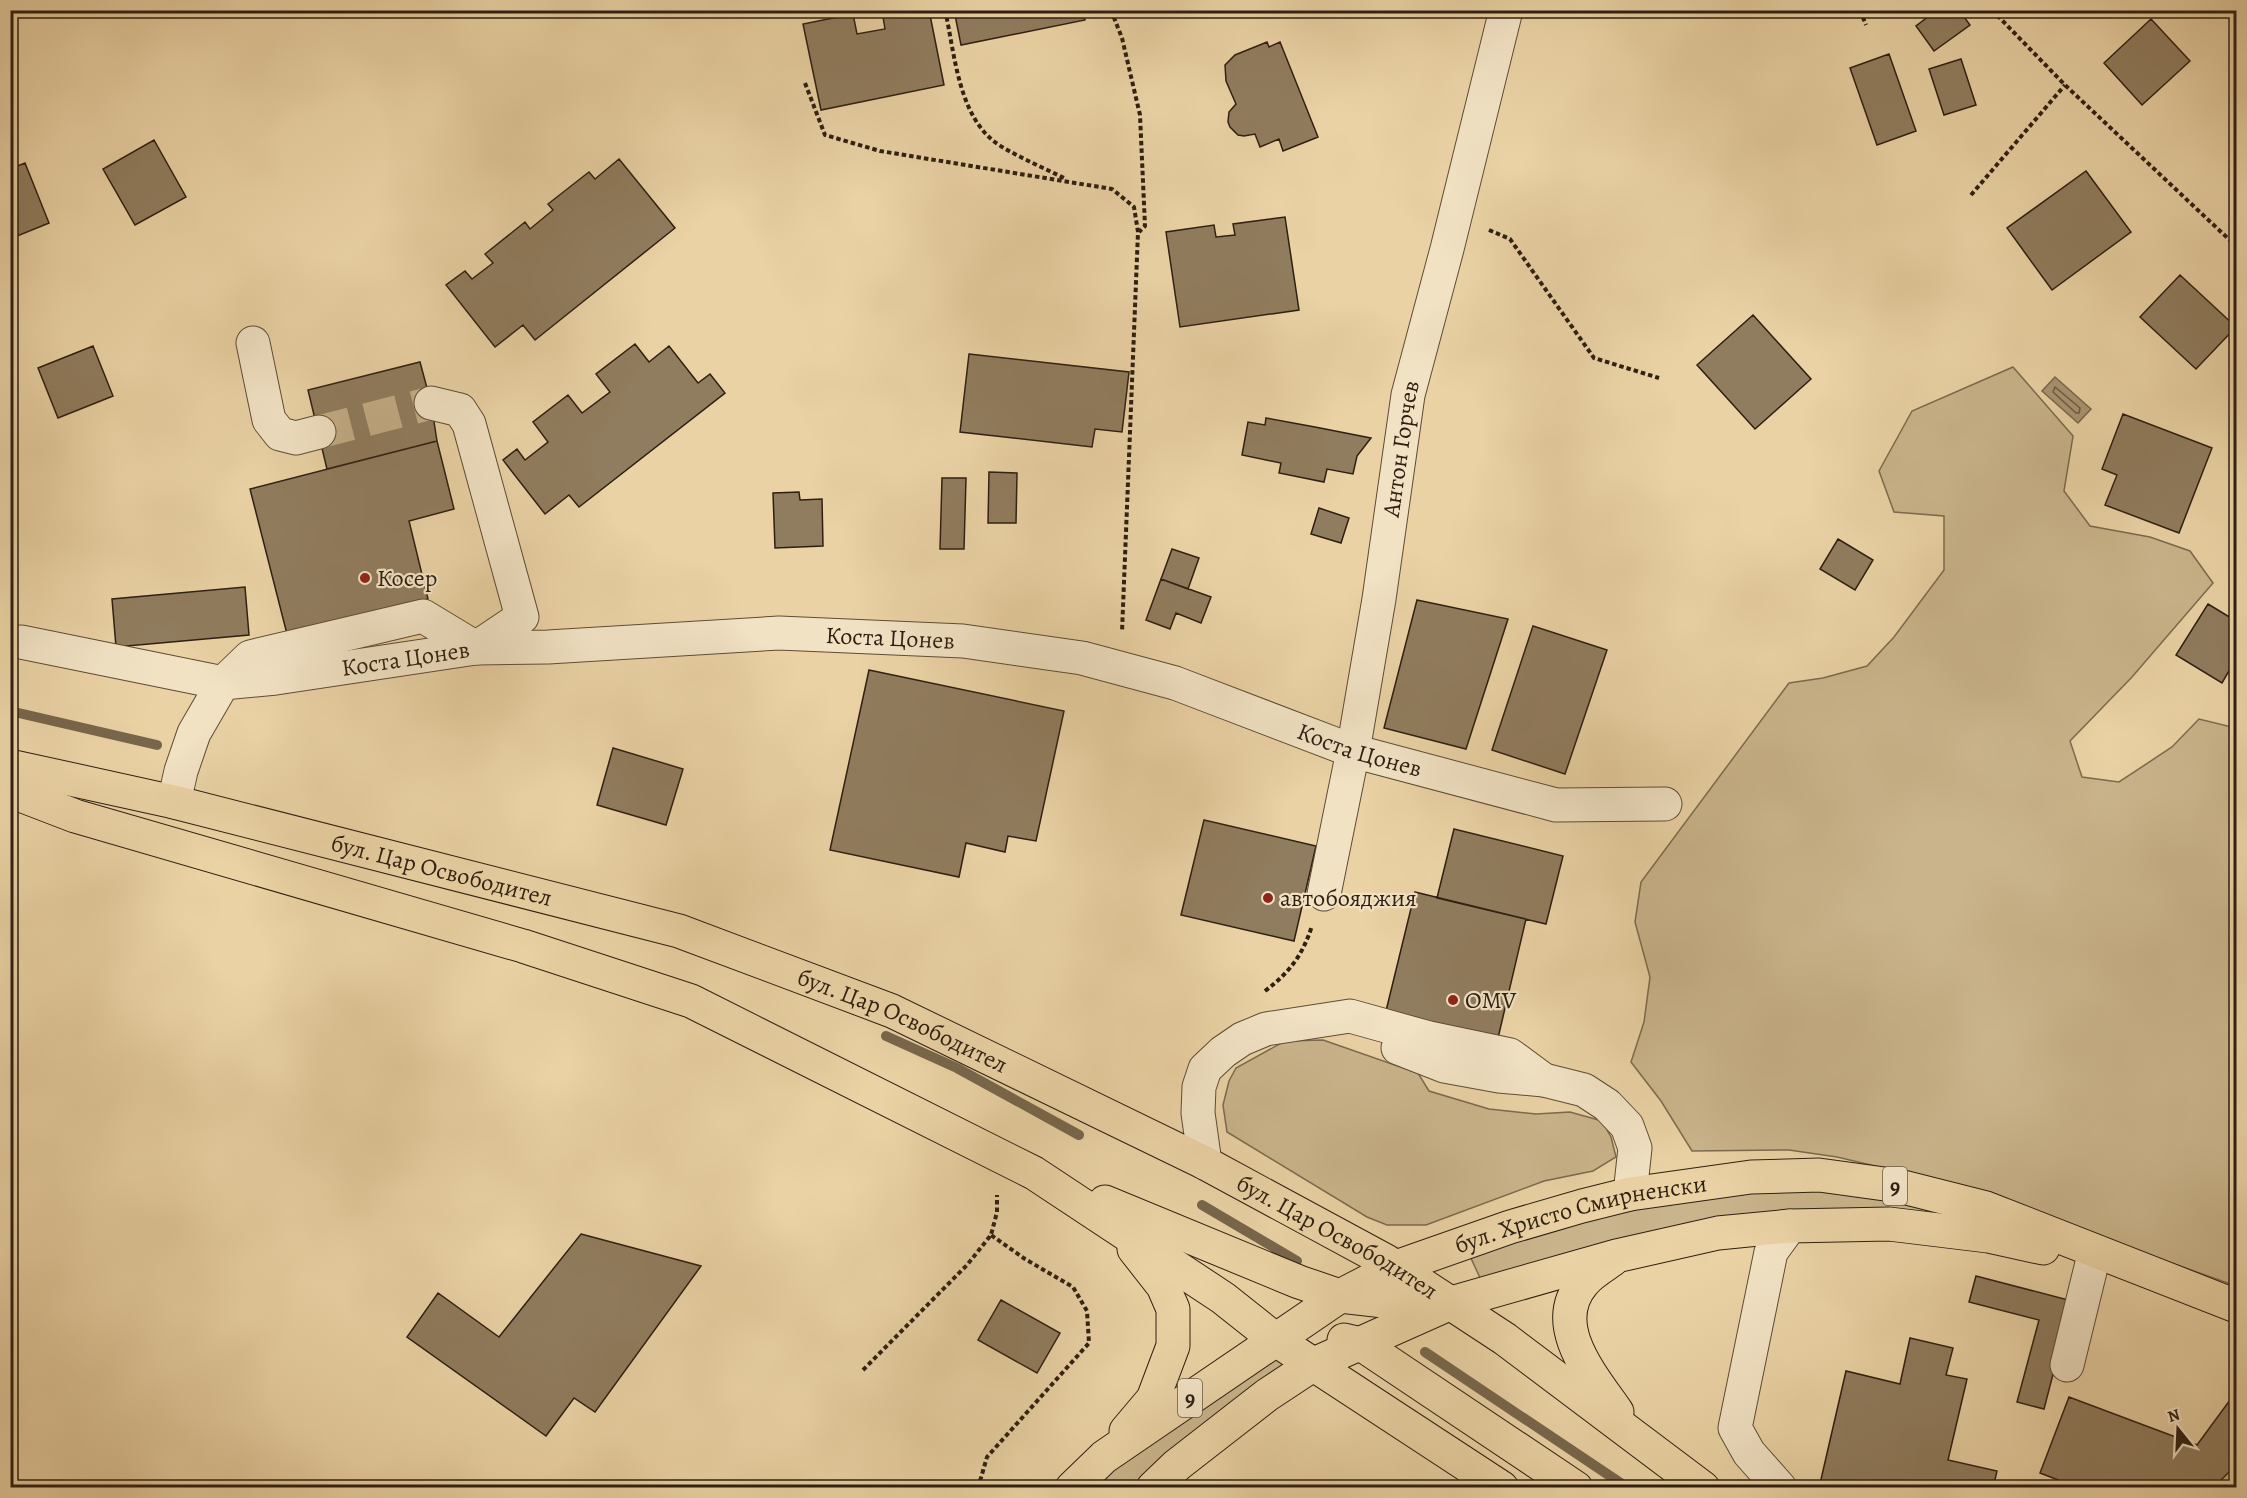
<svg xmlns="http://www.w3.org/2000/svg" width="2247" height="1498" font-family="Alegreya,serif">
  <rect width="100%" height="100%" fill="#ead2a4"/>
  <filter id="stains"><feTurbulence type="fractalNoise" baseFrequency=".00333" numOctaves="4"/><feColorMatrix values="0 0 0 0 .2 0 0 0 0 .09 0 0 0 0 .02 0 0 0 .5 -.17"/></filter>
  <radialGradient id="worn" r=".72"><stop offset=".6" stop-color="#630" stop-opacity="0"/><stop offset="1" stop-color="#630" stop-opacity=".3"/></radialGradient>
  <path fill="#cab48b" stroke="#7c6a4e" stroke-width="1.5" d="M2013 367 2073 436 2064 491 2090 526 2150 537 2190 551 2213 583 2132 677 2070 741 2082 777 2119 782 2172 747 2199 719 2236 728V1286L2160 1259 1977 1190 1837 1157 1789 1150 1692 1151 1661 1101 1631 1062 1644 1022 1650 977 1635 922 1641 882 1789 683 1823 678 1867 666 1894 637 1944 570V516L1894 512 1879 471 1912 411Z
    M1323 1040 1418 1073 1429 1091 1489 1109 1536 1114 1570 1112 1602 1121 1611 1137 1616 1157 1593 1171 1544 1181 1426 1225H1387L1367 1217 1227 1132 1223 1105 1229 1081 1236 1068 1285 1041Z
    M1899 1186 1988 1236 1790 1226 1486 1291 1464 1243 1630 1194Z
    M1276 1340 1314 1364 1153 1487 1072 1488Z
    M2236 1465V1487H2213Z"/>
  <path fill="#aa9572" stroke="#78664c" stroke-width="1.5" d="M2055 377 2091 409 2078 423 2042 391Z"/>
  <g fill="none" stroke-linecap="round" stroke-linejoin="round">
    <path stroke="#6c5a42" stroke-width="1.5" d="M2055 387 2080 408 2079 413H2076L2053 392Z"/>
    <path stroke="#78664c" stroke-width="10" d="M10 711 157 745
      M886 1036 957 1068 1079 1135
      M1202 1205 1297 1261
      M1425 1352 1628 1488"/>
  </g>
  <path fill="#907c5e" stroke="#2e1f12" stroke-width="1.5" d="M929 10 944 85 821 110 803 24 853 14 857 34 885 29 882 11Z
    M954 10H1083L1085 20 961 45Z
    M1937 10H1959L1970 25 1934 51 1916 26Z
    M2151 19 2190 61 2142 105 2104 63Z
    M1267 42 1269 47 1280 42 1318 137 1283 151 1279 139 1260 147 1255 134 1244 136 1238 135 1230 127 1228 122 1229 112 1236 104 1226 81 1225 65 1235 55Z
    M1889 54 1916 131 1877 145 1850 68Z
    M1961 59 1976 105 1944 115 1929 69Z
    M154 140 186 197 135 225 103 169Z
    M619 159 675 228 535 340 523 325 495 347 446 285 465 271 472 279 493 263 485 254 525 222 530 229 553 210 548 204 589 172 595 179Z
    M25 163 49 223 10 239V169Z
    M2086 171 2131 232 2052 290 2007 228Z
    M1285 217 1299 310 1180 327 1166 232 1214 225 1216 237 1235 235 1233 224Z
    M2180 275 2236 327 2196 369 2140 317Z
    M1753 315 1811 379 1755 429 1697 365Z
    M635 344 649 362 669 346 698 383 710 374 725 393 579 507 569 495 545 514 503 460 517 449 525 460 548 442 533 422 568 395 582 413 610 392 596 374Z
    M93 346 113 396 58 418 38 368Z
    M969 354 1129 372 1122 432 1095 429 1092 447 960 432Z
    M420 362 431 403 437 441 327 469 308 390Z
    M2123 414 2212 448 2179 533 2105 505 2117 475 2102 469Z
    M1266 418 1315 427 1371 438 1357 456 1353 474 1327 469 1324 482 1279 473 1281 463 1242 455 1248 422 1265 425Z
    M437 441 454 509 409 521 428 599 287 634 250 489Z
    M989 472 1017 473 1016 523H988Z
    M942 478H966L964 549H940Z
    M799 492 800 500 822 499 823 546 775 548 773 493Z
    M1319 508 1349 518 1341 543 1311 534Z
    M1838 539 1873 560 1855 590 1820 569Z
    M1172 549 1199 558 1188 589 1161 579Z
    M1161 579 1211 597 1201 623 1176 613 1170 629 1146 620Z
    M245 587 249 635 116 647 112 599Z
    M1417 600 1508 619 1466 749 1384 728Z
    M2208 604 2236 621V659L2222 683 2176 655Z
    M1533 626 1607 650 1565 774 1492 750Z
    M869 670 1064 711 1036 841 1008 836 1005 852 966 843 959 877 830 850Z
    M613 748 683 769 666 825 597 805Z
    M1204 820 1316 846 1294 941 1181 915Z
    M1454 829 1563 856 1546 924 1437 898Z
    M1415 892 1526 919 1498 1038 1386 1011Z
    M581 1234 701 1266 595 1412 574 1398 546 1436 407 1337 438 1293 499 1337Z
    M1976 1276 2072 1301 2044 1409 2017 1402 2039 1320 1969 1302Z
    M1001 1300 1060 1333 1037 1373 978 1340Z
    M1910 1338 1953 1348 1946 1375 1967 1379 1948 1460 1997 1471 1993 1488H1819L1846 1371 1900 1384Z
    M2233 1396 2236 1397V1465L2213 1488H2079L2040 1473 2069 1397 2197 1445Z"/>
  <g fill="none" stroke-linecap="round" stroke-linejoin="round">
    <path stroke="#c4ae87" stroke-width="33" stroke-dasharray="33 16" stroke-linecap="butt" d="M319 432 431 403"/>
    <defs>
      <g id="minor">
        <path d="M253 343 269 420 280 434 296 438 319 432"/>
        <path d="M21 642 223 683 250 657 423 616 476 648 522 617 469 424 460 410 431 403"/>
        <path id="s1" d="M174 802 181 771 194 733 223 683 276 678 476 648 548 647 779 633 963 641 1082 658 1175 683 1353 751 1556 805 1665 804"/>
        <path id="s2" d="M1324 894 1353 751 1379 599 1408 395 1447 249 1506 10"/>
        <path d="M1398 1048 1444 1066 1499 1076 1544 1080 1584 1090 1607 1105 1627 1126 1635 1148 1630 1194"/>
        <path d="M1205 1163 1198 1113 1199 1087 1205 1069 1223 1052 1242 1039 1266 1029 1350 1016 1429 1038 1510 1055 1544 1080"/>
        <path d="M2067 1365 2093 1259"/>
        <path d="M1780 1488 1749 1453 1735 1428 1771 1252 1790 1226"/>
      </g>
      <g id="major">
        <path id="s3" d="M10 766 174 802 679 931 892 1011 1205 1163 1386 1261 1505 1339 1703 1488"/>
        <path d="M10 791 75 816 523 946 691 1001 1034 1173 1223 1298 1276 1340 1502 1488"/>
        <path d="M1105 1202 1299 1282 1340 1296 1384 1301 1443 1303"/>
        <path d="M1612 1260C1602 1267 1590 1274 1583 1283 1547 1325 1593 1377 1617 1412"/>
        <path d="M1344 1340 1361 1344 1576 1488"/>
        <path d="M1126 1431 1153 1399 1173 1346V1309L1163 1286 1134 1249"/>
        <path id="s4" d="M1072 1488 1104 1457 1340 1296 1396 1267 1510 1227 1582 1206 1630 1194 1751 1177 1819 1175 1899 1186 1986 1208 2236 1306"/>
        <path d="M1153 1488 1177 1465 1267 1395 1314 1364 1451 1303 1616 1256 1718 1233 1790 1226 1889 1224 1988 1236 2043 1248"/>
      </g>
    </defs>
    <use href="#minor" stroke="#5d4c36" stroke-width="35"/>
    <use href="#major" stroke="#2e1f12" stroke-width="35"/>
    <path stroke="#2e1f12" stroke-width="4" stroke-dasharray="4.5 3" stroke-linecap="butt" d="M945 10C955 54 958 118 999 145 1020 158 1044 168 1066 179
      M1111 10 1122 38 1140 115 1145 226 1139 232
      M1860 10 1866 25
      M1992 10 2065 85 2236 246
      M805 83 825 135 880 151 1112 189 1134 207 1138 232 1122 632
      M1971 195 2065 85
      M1489 230 1510 239 1594 358 1659 378
      M1265 991C1290 972 1302 956 1312 926
      M863 1370 967 1265 991 1235 997 1212V1195
      M978 1488 987 1457 1089 1343 1087 1311 1073 1287 1025 1259 991 1235"/>
    <use href="#minor" stroke="#f1e2c4" stroke-width="33"/>
    <use href="#major" stroke="#ead2a4" stroke-width="33"/>
  </g>
  <g fill="#8f2418" stroke="#f1e2c4" stroke-width="2">
    <circle cx="365" cy="578" r="6"/>
    <circle cx="1268" cy="898" r="6"/>
    <circle cx="1453" cy="1000" r="6"/>
  </g>
  <g text-anchor="middle" stroke-width="4.5" stroke-linejoin="round" paint-order="stroke">
    <g fill="#f1e2c4" stroke="#685a47" stroke-width="1.5">
      <rect x="1883" y="1167" width="24" height="38" rx="4.5"/>
      <rect x="1178" y="1379" width="24" height="38" rx="4.5"/>
    </g>
    <g font-size="22" font-weight="bold" fill="#2e1f12">
      <text x="1895" y="1194">9</text>
      <text x="1190" y="1406">9</text>
    </g>
    <g font-size="24" fill="#2e1f12" stroke="#f1e2c4">
      <text dy="8" stroke="none"><textPath href="#s2" startOffset="452">Антон Горчев</textPath></text>
      <text dy="8" stroke="none"><textPath href="#s1" startOffset="800">Коста Цонев</textPath></text>
      <text dy="8" stroke="none"><textPath href="#s1" startOffset="314">Коста Цонев</textPath></text>
      <text dy="8" stroke="none"><textPath href="#s1" startOffset="1286">Коста Цонев</textPath></text>
      <text dy="8" stroke="none"><textPath href="#s3" startOffset="444">бул. Цар Освободител</textPath></text>
      <text dy="8" stroke="none"><textPath href="#s3" startOffset="930">бул. Цар Освободител</textPath></text>
      <text dy="8" stroke="none"><textPath href="#s4" startOffset="586">бул. Христо Смирненски</textPath></text>
      <text dy="8" stroke="none"><textPath href="#s3" startOffset="1416">бул. Цар Освободител</textPath></text>
    </g>
    <g font-size="24" fill="#2e1f12" stroke="#f1e2c4" text-anchor="start">
      <text x="377" y="586">Косер</text>
      <text x="1280" y="906">автобояджия</text>
      <text x="1465" y="1008">OMV</text>
    </g>
  </g>
  <rect width="2247" height="1498" fill="none" stroke="#ead2a4" stroke-width="36"/>
  <rect x="12" y="12" width="2223" height="1474" fill="none" stroke="#2e1f12" stroke-width="3"/>
  <rect x="18" y="18" width="2211" height="1462" fill="none" stroke="#2e1f12" stroke-width="1.5"/>
  <g transform="translate(2178 1429) rotate(342)" stroke="#f1e2c4" stroke-width="4.5" paint-order="stroke">
  <path d="M0-4.5L10 22L0 15L-10 22Z" fill="#2e1f12"/>
  <text y="-9" font-size="16" font-weight="bold" text-anchor="middle" fill="#2e1f12">N</text>
  </g>
  <rect width="100%" height="100%" filter="url(#stains)"/>
  <rect width="100%" height="100%" fill="url(#worn)"/>
</svg>
